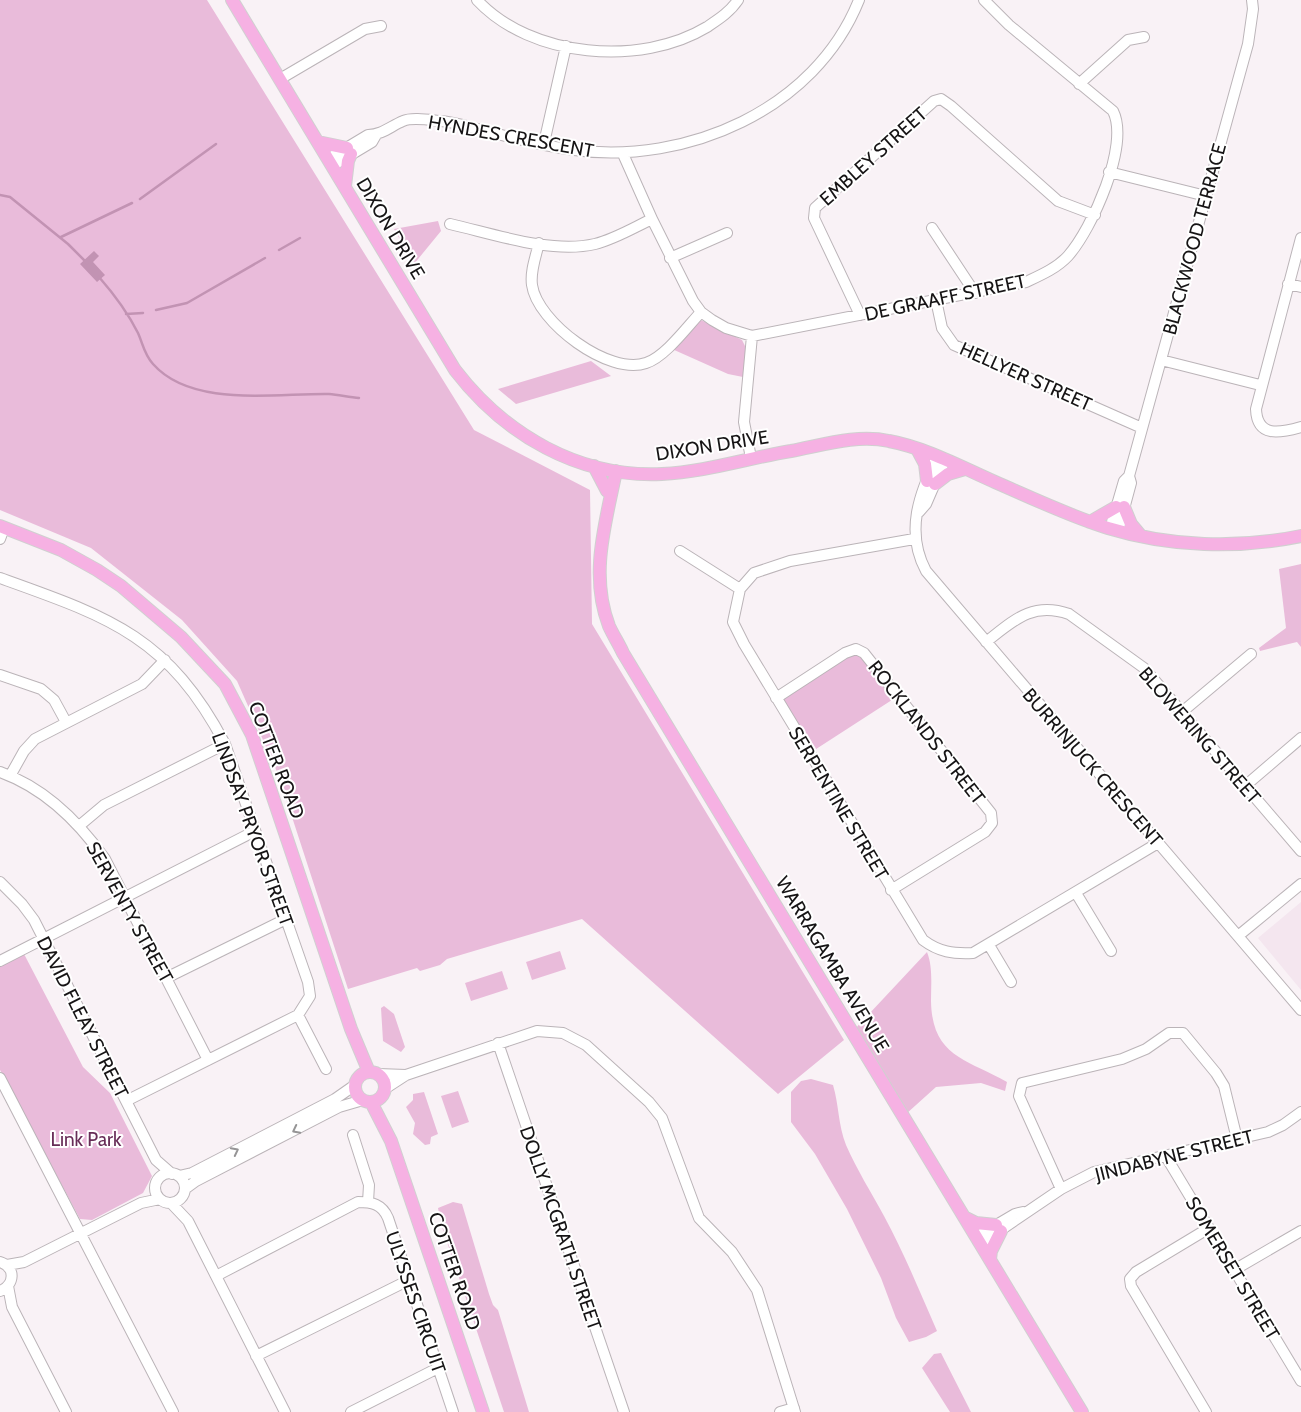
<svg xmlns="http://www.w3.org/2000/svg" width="1301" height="1412" font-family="Cabin,sans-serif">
  <rect width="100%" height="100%" fill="#f9f2f6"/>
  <path fill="#f4e6ef" d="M1301 902V990L1258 938Z"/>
  <path fill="#e9bbda" d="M0 0H207L474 430 590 490 592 624 844 1040 778 1094 582 919 447 959 440 965 420 971 417 968 348 989 278 774 237 681 182 620 91 548 0 510Z
    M438 221 441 231 414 264 394 229Z
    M701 320 742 340 746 348 743 377 728 374 672 349Z
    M591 361 611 376 516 404 498 389Z
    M1301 564V647L1297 642 1260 651 1259 648 1286 628 1279 569Z
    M857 654 863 656 895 698 813 751 784 703V697L851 655Z
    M560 951 566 969 532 980 526 962Z
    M927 952C933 967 931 985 931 1001 932 1057 967 1059 1007 1082L1005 1091 981 1083 936 1087 906 1114 854 1030Z
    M24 954 83 1067 110 1093 152 1176 143 1193 92 1220 80 1219 0 1070V966Z
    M502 971 508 989 471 1001 465 983Z
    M384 1006 394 1014 405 1047 401 1052 383 1041 381 1008Z
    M811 1079 833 1085C839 1105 838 1125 846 1145 857 1170 871 1192 884 1216 904 1253 920 1292 937 1331L926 1337 909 1342 896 1318 881 1278 847 1209 815 1154 791 1122V1092L801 1081Z
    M458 1091 469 1122 452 1128 441 1096Z
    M424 1092 438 1134 431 1137 430 1144 425 1145 413 1134 415 1123 406 1107 413 1100V1094Z
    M453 1202 462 1204 489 1294 493 1305 498 1310 529 1412H504L441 1224 438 1208Z
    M941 1353 971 1412H950L922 1368 934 1354Z"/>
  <path fill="#c293b3" d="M94 251 99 256 93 262 105 275 97 282 80 264Z"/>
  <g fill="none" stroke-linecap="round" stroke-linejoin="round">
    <path stroke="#c293b3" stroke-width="2.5" d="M0 195 10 197 68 244 87 263
      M140 199 216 144
      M61 237 132 203
      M279 250 300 238
      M99 277C113 293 128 313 138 333 143 344 144 354 153 364 192 408 275 393 329 394 339 395 349 397 359 398
      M156 310 187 303 265 258
      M126 314 143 313"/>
    <defs>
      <path id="minor" d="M477 0C531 58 641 67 707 27 719 19 730 12 738 0
        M280 79 365 29 381 26
        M1079 84 1128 40 1144 37
        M544 143 566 46
        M623 154 652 219 693 301 701 312 712 320 726 328 752 336 1026 282C1041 275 1057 268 1068 256 1092 229 1130 145 1113 111L1009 25 984 0
        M328 159 368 135C382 135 391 126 403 121 412 117 430 120 441 121 453 122 466 126 478 129 509 137 542 146 574 150 686 165 815 110 859 0
        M332 166 372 142 376 135
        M1109 172 1206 196
        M450 224C494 234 551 254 595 244 615 239 633 228 652 219
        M932 228 975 293
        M1301 238 1256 409C1257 438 1280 433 1301 427
        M539 243C536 256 530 271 532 285 537 322 609 376 646 363 665 357 687 327 701 312
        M670 258 727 233
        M1288 284 1301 287
        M936 300 942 328 954 345 1142 428
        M860 315 814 218 815 208 934 101 941 99 951 106 1058 201 1095 215
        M1161 360 1260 385
        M937 457C919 494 905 532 926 571L1301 1010
        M751 458 744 422 752 336
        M919 512 926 504 945 460
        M1110 529 1124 481 1129 476 1248 44 1253 9 1252 0
        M1118 531 1131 483 1129 476
        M0 539 4 528
        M914 539 790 561 754 573 740 589 733 622 744 644 923 940C939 952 953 954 973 953L1158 843
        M680 551 740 589
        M0 578C109 617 168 636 225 744L308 982 310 996 298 1015 126 1101
        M986 642C1013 621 1032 601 1069 614L1144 668 1301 851
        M0 675 41 689 54 700 66 722
        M776 698 845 653 856 649 864 653 991 813 992 823 985 832 891 890
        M1182 712 1251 654
        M0 772C45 788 78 821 105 859L208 1060
        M10 776 24 751 35 739 142 684 165 660
        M1245 786 1301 738
        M79 826 104 805 225 744
        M0 882 22 904 34 920 156 1160 172 1174
        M1076 893 1111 951
        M1238 936 1301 884
        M989 945 1011 982
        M0 961 255 831
        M166 978 286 919
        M298 1015 326 1069
        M498 1043 624 1412
        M378 1074 406 1075
        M0 1078 173 1412
        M386 1088 406 1075 537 1031 563 1033 586 1045 649 1102 662 1118 699 1218 732 1252 757 1290 795 1412
        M353 1135 369 1185 368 1202
        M1165 1155 1301 1381
        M155 1188a15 15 0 1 1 30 0a15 15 0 1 1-30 0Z
        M179 1176 192 1173 335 1099 355 1085
        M185 1189 196 1181 339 1107 363 1100
        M1061 1189 1019 1096 1022 1083 1122 1059 1146 1049 1169 1033H1183L1216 1073 1224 1086 1237 1139
        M171 1203 188 1221 285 1412
        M976 1237 1015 1214 1023 1212
        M980 1244 1061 1189 1094 1172 1268 1132 1283 1125 1301 1112
        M0 1262C16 1267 15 1285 0 1291
        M7 1265 24 1262 141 1203 160 1199
        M1234 1270 1301 1231
        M216 1276 358 1202C372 1202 382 1204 388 1218L453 1412
        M8 1286 12 1307 66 1412
        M256 1356 409 1280
        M351 1412 438 1368
        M780 1412 794 1408
        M1206 1412 1131 1286 1130 1279 1136 1272 1209 1228"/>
      <path id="major" d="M232 0 455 370C505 435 579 478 662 474 705 472 748 458 791 451 823 445 857 434 889 441 926 448 961 467 995 482 1032 498 1069 516 1108 528 1170 547 1238 549 1301 536
        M318 142 347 148
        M345 186 348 161 351 154
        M917 449 925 464 927 481
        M594 466 607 491
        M616 471C606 522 589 574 609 626 613 635 619 644 623 653L1082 1412
        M935 484 948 474 965 469
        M1124 507 1131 524 1141 536
        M1090 522 1116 507
        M0 526 61 550 97 570 121 586 181 637 225 684 252 735 351 1029 369 1072
        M355 1087a15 15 0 1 1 30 0a15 15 0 1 1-30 0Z
        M371 1102 391 1141 483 1412
        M964 1217 976 1223 996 1225
        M990 1259 991 1251 1001 1231"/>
    </defs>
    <use href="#minor" stroke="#bbb4b8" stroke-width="12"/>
    <use href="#major" stroke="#d0d0d0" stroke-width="14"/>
    <use href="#minor" stroke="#fff" stroke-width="10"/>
    <use href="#major" stroke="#f6b1e3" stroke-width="12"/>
  </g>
  <defs><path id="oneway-chevron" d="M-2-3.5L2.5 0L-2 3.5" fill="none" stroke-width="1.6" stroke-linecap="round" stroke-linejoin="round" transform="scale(1.25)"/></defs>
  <g stroke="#969596">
    <use href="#oneway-chevron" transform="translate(296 1130) rotate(153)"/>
    <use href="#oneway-chevron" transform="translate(235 1151) rotate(-27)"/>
  </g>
  <g text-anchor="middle" stroke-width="4" stroke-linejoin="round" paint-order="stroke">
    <g font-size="19" fill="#161415" stroke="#fff">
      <text transform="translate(511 136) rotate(10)" y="7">HYNDES CRESCENT</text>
      <text transform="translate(873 156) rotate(-42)" y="7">EMBLEY STREET</text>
      <text transform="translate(391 228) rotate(59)" y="7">DIXON DRIVE</text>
      <text transform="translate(1194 239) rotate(-75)" y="7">BLACKWOOD TERRACE</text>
      <text transform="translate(945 297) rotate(-12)" y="7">DE GRAAFF STREET</text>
      <text transform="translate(1026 376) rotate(24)" y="7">HELLYER STREET</text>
      <text transform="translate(712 445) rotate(-9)" y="7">DIXON DRIVE</text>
      <text transform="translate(927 732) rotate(52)" y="7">ROCKLANDS STREET</text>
      <text transform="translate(1200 735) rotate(49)" y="7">BLOWERING STREET</text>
      <text transform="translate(277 760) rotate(69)" y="7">COTTER ROAD</text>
      <text transform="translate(1093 767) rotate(49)" y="7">BURRINJUCK CRESCENT</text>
      <text transform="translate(839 803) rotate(59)" y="7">SERPENTINE STREET</text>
      <text transform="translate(253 829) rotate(70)" y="7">LINDSAY PRYOR STREET</text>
      <text transform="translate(130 912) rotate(61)" y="7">SERVENTY STREET</text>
      <text transform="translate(833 964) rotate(59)" y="7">WARRAGAMBA AVENUE</text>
      <text transform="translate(83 1017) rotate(63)" y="7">DAVID FLEAY STREET</text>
      <text transform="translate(1174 1155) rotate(-14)" y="7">JINDABYNE STREET</text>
      <text transform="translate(561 1228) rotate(71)" y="7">DOLLY MCGRATH STREET</text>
      <text transform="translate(1233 1268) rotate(59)" y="7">SOMERSET STREET</text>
      <text transform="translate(455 1271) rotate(71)" y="7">COTTER ROAD</text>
      <text transform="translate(416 1302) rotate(71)" y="7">ULYSSES CIRCUIT</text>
    </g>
    <g font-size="19" fill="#672c57" stroke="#fff">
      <text x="86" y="1146">Link Park</text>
    </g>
  </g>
</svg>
